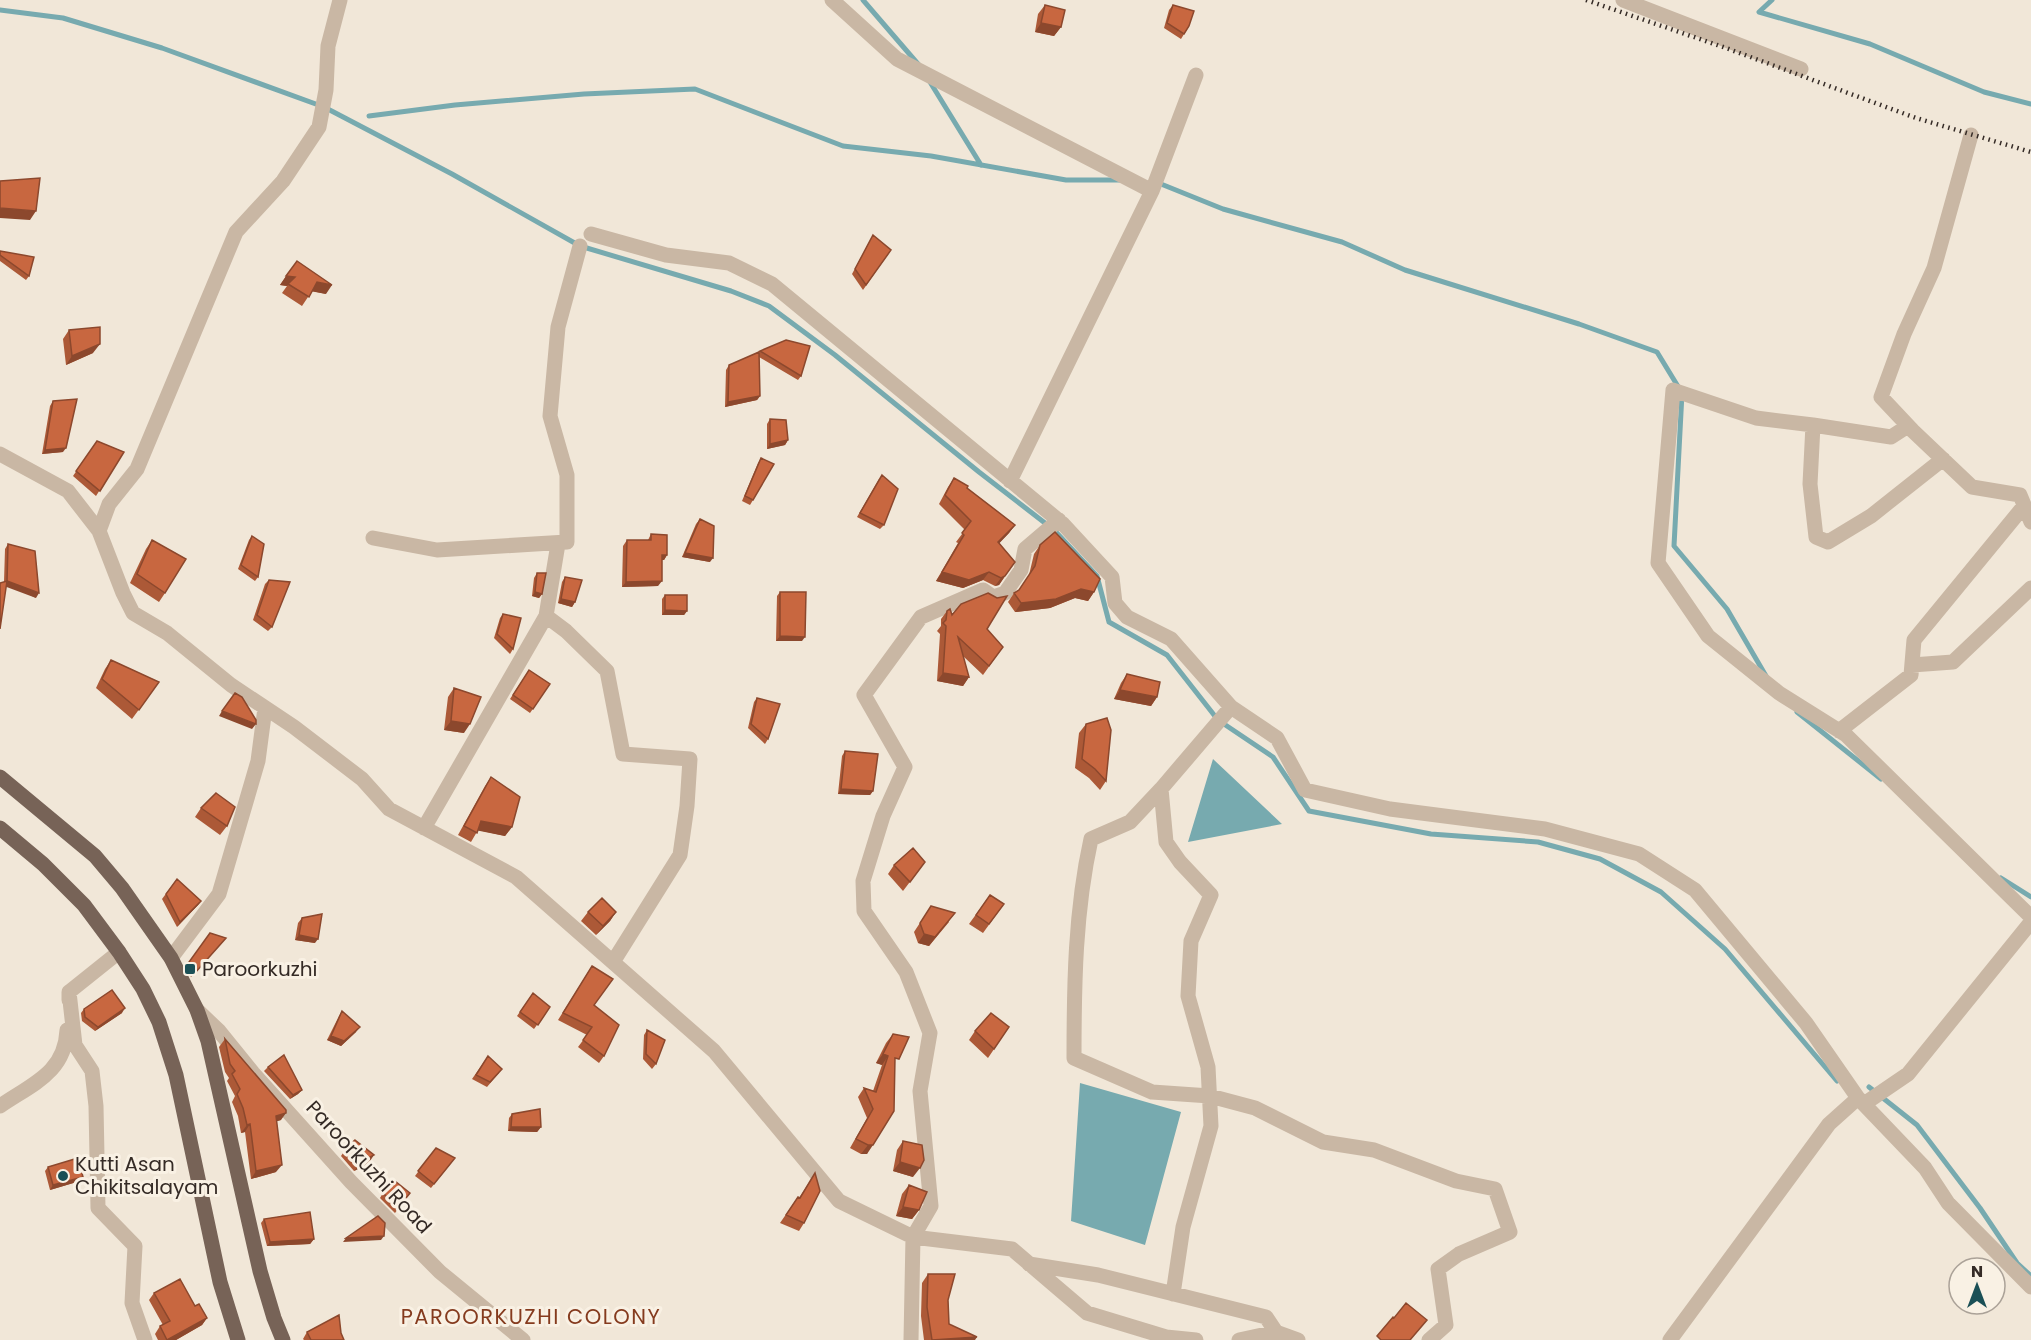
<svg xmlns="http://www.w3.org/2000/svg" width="2031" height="1340" font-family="Poppins,sans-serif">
  <rect width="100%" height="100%" fill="#f1e7d8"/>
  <path fill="#77aaaf" d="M1213 759 1282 824 1188 842Z
    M1080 1083 1181 1112 1145 1245 1071 1221Z"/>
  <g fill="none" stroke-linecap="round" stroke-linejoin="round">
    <path stroke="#77aaaf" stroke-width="5" d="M863 0 918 64
      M1772 0 1759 12 1870 44 1984 92 2031 104
      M0 10 63 18 162 48 324 107 452 174 580 246 731 291 769 306 835 355 979 472 1054 530 1097 576 1109 622 1167 655 1218 720 1273 757 1309 811 1431 834 1538 842 1600 859 1661 892 1725 949 1837 1081
      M930 82 981 165
      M369 116 455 105 584 94 695 89 843 146 931 156 1066 180H1121
      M1156 182 1223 209 1342 242 1405 270 1579 324 1657 352 1682 393 1674 546 1727 609 1766 676
      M1797 712 1881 779
      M2001 878 2031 897
      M1869 1087 1917 1125 1980 1208 2017 1263 2031 1276"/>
    <path stroke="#c9b7a4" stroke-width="15" d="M832 0 897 59 1152 191
      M1623 0 1801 69
      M1971 135 1934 268 1904 334 1881 397 1913 431 1972 487 2020 495 2031 522
      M591 234 666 255 729 263 772 284 1063 524 1112 577 1115 603 1127 617 1171 639 1231 707 1277 738 1305 790 1390 809 1545 829 1639 854 1695 890 1806 1023 1858 1098
      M1813 425 1810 484 1816 537 1828 542 1871 516 1943 459
      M1908 426 1891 437 1813 425 1756 418 1673 390 1658 563 1708 636 1779 693 1846 735 2031 917
      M0 454 68 491 99 531 123 593 133 613 167 633 231 685 294 727 362 779 389 809 516 877 714 1051 839 1201 913 1237 1012 1249 1087 1313 1166 1337 1196 1340
      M1010 481 1152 191 1196 75
      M99 531 109 504 137 469 236 232 283 181 319 127 326 90 328 46 340 0
      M373 538 437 550 567 542V475L550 416 558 327 580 246
      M546 616 566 631 607 671 623 754 690 759 687 806 680 855 613 962
      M1912 665 1953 662 2031 588
      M1231 707 1161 789 1130 822 1091 839C1075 911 1074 985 1074 1058L1152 1092 1210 1096 1255 1108 1323 1142 1374 1150 1456 1181 1495 1189 1510 1232 1459 1254 1438 1269 1446 1325 1429 1340
      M1839 731 1911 675 1914 640 2024 506
      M1161 789 1166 842 1180 862 1211 895 1191 941 1188 996 1208 1067 1211 1126 1183 1227 1173 1294
      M424 828 546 616 558 544
      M171 958 219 894 258 761 265 708
      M69 992 75 1045 92 1071 96 1106 98 1208 135 1246 132 1303 145 1340
      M69 1000V992L119 952
      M197 1010 219 1031 253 1073 351 1182 440 1272 523 1340
      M1864 1104 1908 1074 2031 922
      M0 1106C32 1084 65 1073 67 1030
      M1029 1264 1098 1275 1266 1317 1276 1332
      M911 1340 913 1237 931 1206 920 1091 930 1033 906 972 864 911 863 881 883 816 905 767 864 695 921 617 983 590 993 597 1005 593 1021 570 1025 549 1059 520
      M1239 1340 1276 1332 1298 1340
      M1670 1340 1829 1124 1858 1098 1925 1168 1948 1203 2031 1287"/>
    <path stroke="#776357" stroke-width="15" d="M0 777 95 856 122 888 171 958 197 1010 208 1041 260 1271 274 1318 283 1340
      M0 828 43 864 84 905 119 952 143 989 159 1022 176 1075 220 1282 238 1340"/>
    <path stroke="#352b26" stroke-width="4.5" stroke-dasharray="1.5 4.5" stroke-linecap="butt" d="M1586 0 1726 48 1916 118 2031 152"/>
  </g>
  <path fill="#ac5937" d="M1045 5 1061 27 1054 36 1035 32 1038 14Z
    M1173 5 1189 26 1181 39 1164 28 1169 10Z
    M873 235 891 250 863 290 852 274Z
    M0 251 29 276 26 280 0 261Z
    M297 261 326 294 312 291 302 306 282 293 287 286 280 285Z
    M69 330 93 353 66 365 63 339Z
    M760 351 801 376 798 380 759 357 760 396 757 400 725 407 726 370 729 365 759 353Z
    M53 401 63 452 42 454 50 406Z
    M770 419 788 440 785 445 767 449V424Z
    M97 441 124 452 96 496 73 476Z
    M761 458 753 500 750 505 742 501 758 463Z
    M954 478 1015 525 1009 533 999 543 1015 562 999 585 995 586 983 580 963 588 936 581 958 543 956 542 965 530 939 504 948 487Z
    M879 479 884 525 880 529 857 517Z
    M700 519 710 562 682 557 696 524Z
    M651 534 667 555 664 560H662L658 586 622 587 623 546 627 540H648Z
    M252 536 258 577 255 581 238 569 249 540Z
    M152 540 165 593 159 602 130 583 146 549Z
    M8 544 36 598 4 582 5 549Z
    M1040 545 1094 592 1088 601 1075 598 1050 608 1015 612 1008 602 1014 593 1019 590 1029 575 1034 554Z
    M537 573 542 594 539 598 532 596 534 578Z
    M565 577 575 602 572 607 558 603 562 582Z
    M269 580 272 627 268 631 253 620 265 584Z
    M780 592 802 641H776L777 596Z
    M665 595 687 611 684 615H662V599Z
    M947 611 952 615 987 629 1003 647 983 675 963 656 969 677 963 686 937 681 940 634 937 631 941 626V619Z
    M503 614 513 649 510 654 494 638 500 618Z
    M111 660 159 682 132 719 96 688 105 669Z
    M529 670 550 684 530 713 510 699Z
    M1127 674 1157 697 1151 706 1114 699 1121 683Z
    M454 688 464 733 444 730 448 697Z
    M757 698 768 739 765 744 748 728 754 702Z
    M1086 724 1106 781 1100 790 1089 778 1075 768 1079 733Z
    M845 751 873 791 870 795 838 794 842 756Z
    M491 777 512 827 505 836 478 830 471 842 458 835 485 786Z
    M201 808 227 826 220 835 195 817Z
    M925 862 903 891 888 874 894 865Z
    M177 879 201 901 198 905 177 927 162 899Z
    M990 895 1004 904 983 933 969 924Z
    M931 906 949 922 929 946 918 943 914 932Z
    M588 912H616L610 921 596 935 581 921Z
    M302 918 315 943 295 940 298 923Z
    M210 933 226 938 191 977 186 967Z
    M592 966 594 1005 604 1056 599 1063 578 1047 587 1035 558 1020Z
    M533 993 550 1007 534 1029 517 1016Z
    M84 1009 122 1013 95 1031 82 1021 81 1013Z
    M342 1011 356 1032 341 1046 327 1040 339 1016Z
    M1009 1027 988 1058 969 1040 975 1031Z
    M647 1030 656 1064 652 1069 643 1059 644 1035Z
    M893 1034 895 1065 867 1154H861L850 1148 867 1118 858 1097 864 1088 873 1091 882 1065 876 1063 886 1043Z
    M225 1039 281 1120 277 1121 276 1172 251 1179 245 1132 241 1133 238 1116 232 1102 235 1096 227 1081 229 1078 225 1072 219 1047Z
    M488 1056 499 1073 487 1087 472 1079Z
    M268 1067 302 1090 298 1094 290 1099 264 1071Z
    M512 1114 541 1127 537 1132 508 1131 509 1118Z
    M903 1141 913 1177 893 1171 897 1150Z
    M347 1147 368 1164 354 1171 341 1156Z
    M436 1148 452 1162 431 1188 415 1176Z
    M48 1167 83 1177 80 1181 50 1190 45 1171Z
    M815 1173 804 1223 799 1231 780 1223 798 1197 799 1198Z
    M909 1185 919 1210 912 1219 896 1216 902 1194Z
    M383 1193H410L395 1213 380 1198Z
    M264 1219 314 1239 310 1244 267 1246 261 1223Z
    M928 1274 948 1300 949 1324 975 1340H924L921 1316 922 1283Z
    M154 1293 195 1306 207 1318 202 1325 176 1340H158L155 1334 160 1326 163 1325 149 1300Z
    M307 1332 341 1333 344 1340H304L303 1339Z"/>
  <path fill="#8c482d" d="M1041 23 1061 27 1054 36 1035 32Z
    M0 208 36 211 30 220 0 218Z
    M286 276 295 277 287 286 280 285Z
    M317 282 332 285 326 294 310 291Z
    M100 344 93 353 66 365 72 356Z
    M760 396 757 400 725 407 728 402Z
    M788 440 785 445 767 449 770 444Z
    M66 448 63 452 42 454 45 450Z
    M1015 525 1009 533 992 551 998 542Z
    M685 553 713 558 710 562 682 557Z
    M662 555H667L664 560H659Z
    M942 572H989L983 580 963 588 936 581Z
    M1005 576 999 585 995 586 1001 578Z
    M7 581 39 593 36 598 4 586Z
    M662 581 658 586 622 587 626 582Z
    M1081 589 1094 592 1088 601 1075 598 1050 608 1015 612 1021 603Z
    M535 592 542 594 539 598 532 596Z
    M561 599 575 602 572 607 558 603Z
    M665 610 687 611 684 615H662Z
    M780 636 805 637 802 641H776Z
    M943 673 969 677 963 686 937 681Z
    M1120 690 1157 697 1151 706 1114 699Z
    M222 711 256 724 252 729 219 716Z
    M451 721 470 724 464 733 444 730Z
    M841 789 873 791 870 795 838 794Z
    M481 821 512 827 505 836 475 830Z
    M201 901 198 905 177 927 180 922Z
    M616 912 610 921 596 935 603 926Z
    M955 913 929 946 918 943 924 934Z
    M299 935 318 939 315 943 295 940Z
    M125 1008 122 1013 95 1031 98 1027Z
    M360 1027 356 1032 341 1046 327 1040 331 1036Z
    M883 1054 888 1056 882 1065 876 1063Z
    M302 1090 298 1094 290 1099 293 1095Z
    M286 1113 281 1120 271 1123 276 1116Z
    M250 1124 245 1132 241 1133 247 1125Z
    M511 1127H541L537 1132 508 1131Z
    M868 1145H873L867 1154H861Z
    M374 1155 368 1164 354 1171 361 1162Z
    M900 1162 920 1168 913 1177 893 1171Z
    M282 1165 276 1172 251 1179 256 1171Z
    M83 1177 80 1181 50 1190 53 1185Z
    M903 1207 919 1210 912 1219 896 1216Z
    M384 1236 381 1240 343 1242 346 1238Z
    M314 1239 310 1244 267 1246 270 1242Z
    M207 1318 202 1325 176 1340H168Z
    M977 1337 975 1340H932Z"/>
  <path fill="#c86740" stroke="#8c482d" stroke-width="1.5" d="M1045 5 1065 10 1061 27 1041 23Z
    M1173 5 1194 11 1189 26 1184 34 1167 23Z
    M40 178 36 211 0 208V181Z
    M873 235 891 250 866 285 855 269Z
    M0 251 34 257 29 276 0 255Z
    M297 261 332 285 317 282 309 297 288 284 295 277 286 276Z
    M100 327V344L72 356 69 330Z
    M786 340 810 346 801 376 760 351Z
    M759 352 760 396 728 402 729 365Z
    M77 399 66 448 45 450 53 401Z
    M770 419 786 420 788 440 770 444Z
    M97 441 124 452 100 491 76 471Z
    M761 458 774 464 753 500 745 496Z
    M882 475 898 489 884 525 860 513Z
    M954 478 968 486 967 488 1015 525 998 542 1015 562 1005 576 1001 578 989 572 969 580 942 572 964 535 962 533 971 521 945 495Z
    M700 519 714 526 713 558 685 553Z
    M1055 532 1100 579 1094 592 1081 589 1056 599 1021 603 1014 593 1019 590 1035 566 1040 545Z
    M651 534 667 535V555H662V581L626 582 627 540H651Z
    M252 536 264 544 258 577 241 565Z
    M152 540 186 559 165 593 137 574Z
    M8 544 35 551 39 593 7 581Z
    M537 573H546L542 594 535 592Z
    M565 577 582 580 575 602 561 599Z
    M269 580 290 582 272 627 257 615Z
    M7 581 0 629V583Z
    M780 592H806L805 637 780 636Z
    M988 593 997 598 1007 596 987 629 1003 647 989 666 958 637 969 677 943 673 946 626 943 623 946 620 947 611 950 609 952 615 961 604Z
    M665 595H687V611L665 610Z
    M503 614 521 618 513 649 497 634Z
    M111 660 159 682 139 710 102 679Z
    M529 670 550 684 533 709 513 695Z
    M1127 674 1160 682 1157 697 1120 690Z
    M454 688 481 697 470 724 451 721Z
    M235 693 242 697 256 720V724L222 711Z
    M757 698 780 704 768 739 751 724Z
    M1107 718 1111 730 1106 781 1095 769 1082 759 1086 724Z
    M845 751 878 754 873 791 841 789Z
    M491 777 520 797 512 827 481 821 477 833 464 826Z
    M216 793 235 807 227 826 201 808Z
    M913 848 925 862 910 882 894 865Z
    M177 879 201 901 180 922 166 894Z
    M990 895 1004 904 989 924 976 915Z
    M602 898 616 912 603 926 588 912Z
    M931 906 955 913 935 937 924 934 920 923Z
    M322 914 318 939 299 935 302 918Z
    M210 933 226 938 195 973 189 962Z
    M592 966 613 979 594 1005 619 1025 604 1056 583 1040 592 1027 563 1013Z
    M112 990 125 1008 98 1027 85 1017 84 1009Z
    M533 993 550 1007 538 1025 520 1012Z
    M342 1011 360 1027 344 1041 331 1036Z
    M991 1013 1009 1027 994 1049 975 1031Z
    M647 1030 665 1040 656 1064 646 1054Z
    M893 1034 909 1037 899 1059 895 1058 894 1111 873 1145H868L856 1139 873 1109 864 1088 876 1092 888 1056 883 1054Z
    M225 1039 286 1110V1113L276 1116 282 1165 256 1171 250 1124 247 1125 243 1108 237 1094 240 1089 232 1074 235 1071 230 1064Z
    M284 1055 302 1090 293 1095 268 1067Z
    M488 1056 502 1069 490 1082 476 1075Z
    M540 1109 541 1127H511L512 1114Z
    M355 1140 374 1155 361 1162 347 1147Z
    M903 1141 922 1145 924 1160 920 1168 900 1162Z
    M436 1148 455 1158 434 1184 418 1171Z
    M78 1158 83 1177 53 1185 48 1167Z
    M815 1173 820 1191 804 1223 786 1215 798 1197 800 1198Z
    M395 1181 410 1193 398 1208 383 1193Z
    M909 1185 927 1192 919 1210 903 1207Z
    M310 1212 314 1239 270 1242 264 1219Z
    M378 1216 385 1223 384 1236 346 1238Z
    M928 1274H955L948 1300 949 1324 977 1337 932 1340 927 1307Z
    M180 1279 195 1306 199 1304 207 1318 167 1340 160 1326 170 1321 154 1293Z
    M1406 1303 1427 1320 1410 1340H1381L1377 1336 1393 1317 1394 1318Z
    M339 1315 341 1333 344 1340H311L307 1332Z"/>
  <g fill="#1b5056" stroke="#f9f1e4" stroke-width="2">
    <rect x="184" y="963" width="12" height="12" rx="3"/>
    <circle cx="63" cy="1176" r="6"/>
  </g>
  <g text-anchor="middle" stroke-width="6" stroke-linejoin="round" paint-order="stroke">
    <g font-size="20" fill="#352b26" stroke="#f9f1e4" text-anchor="start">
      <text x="202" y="976">Paroorkuzhi</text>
      <text x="75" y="1171">Kutti Asan<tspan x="75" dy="23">Chikitsalayam</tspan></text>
    </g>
    <g font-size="20" fill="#352b26" stroke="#f9f1e4">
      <text transform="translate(369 1167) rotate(47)" y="7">Paroorkuzhi Road</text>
    </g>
    <g font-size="21" letter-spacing="1.5" fill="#853b1e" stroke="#f9f1e4">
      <text x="531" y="1324">PAROORKUZHI COLONY</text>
    </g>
  </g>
  <g transform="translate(1977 1286)"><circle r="28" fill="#f9f1e4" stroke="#aba298" stroke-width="1.5"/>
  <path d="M0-4.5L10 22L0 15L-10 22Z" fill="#1b5056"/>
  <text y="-9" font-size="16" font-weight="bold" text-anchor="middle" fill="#352b26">N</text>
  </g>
</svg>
